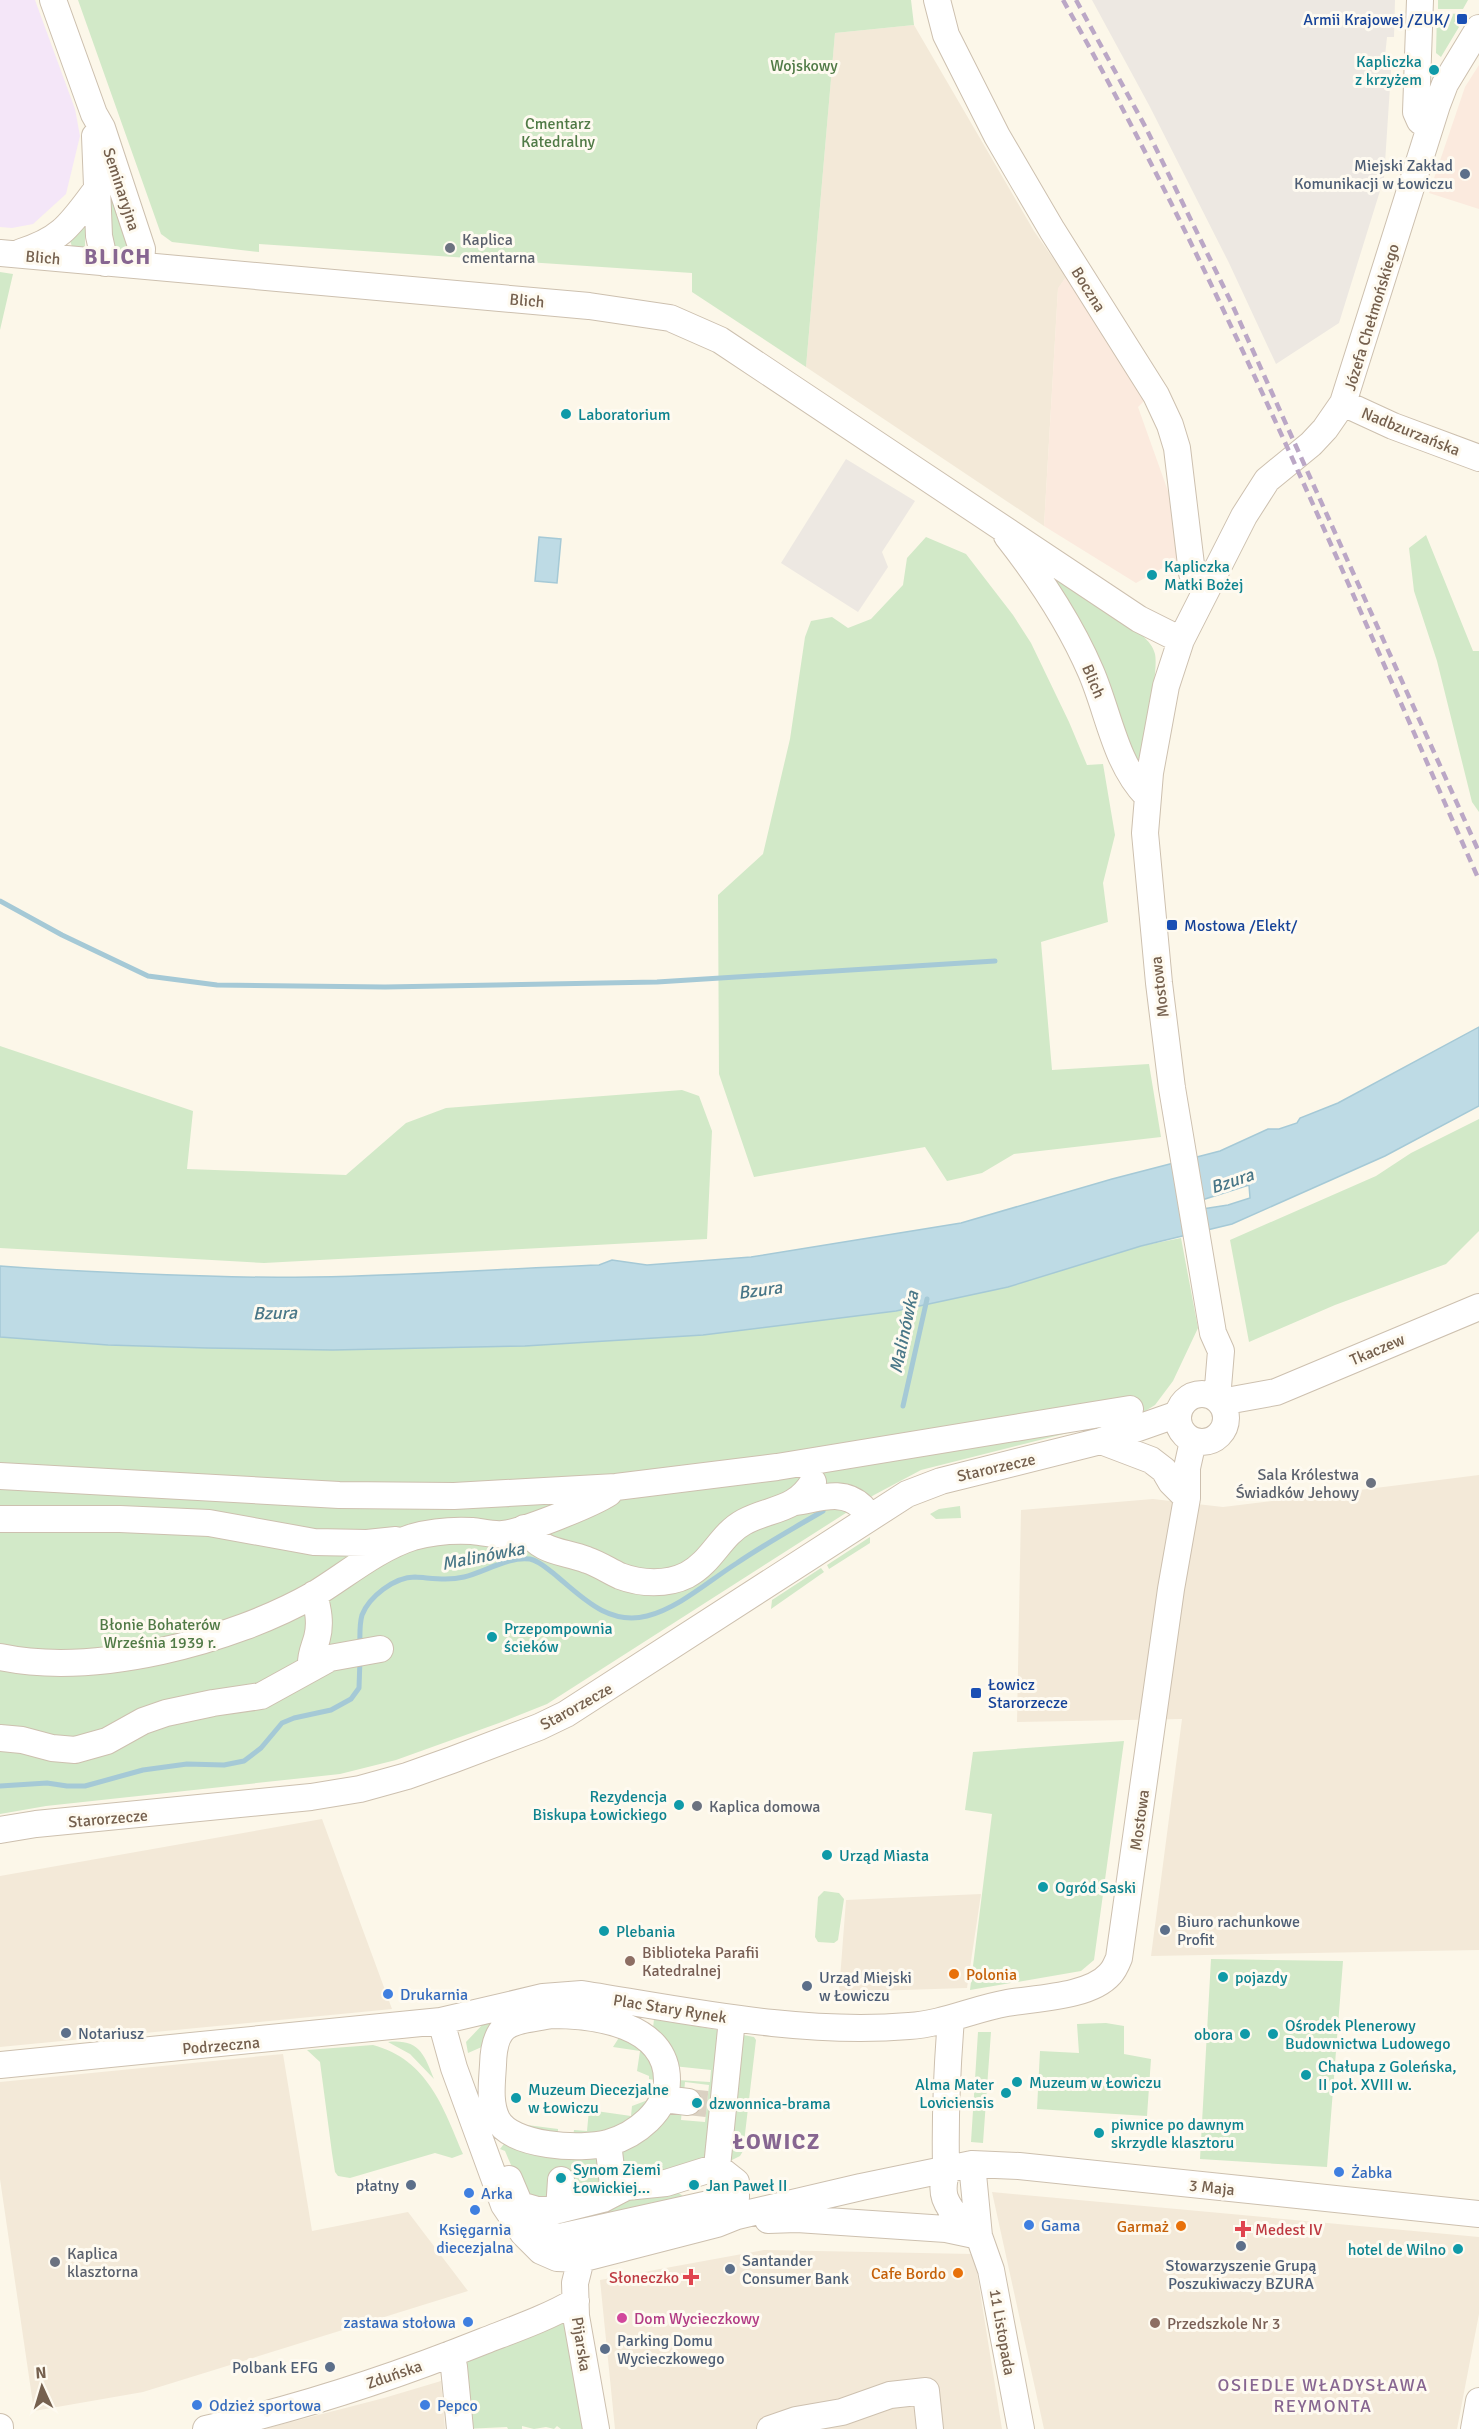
<svg xmlns="http://www.w3.org/2000/svg" width="1479" height="2429" font-family="Signika,sans-serif">
  <rect width="100%" height="100%" fill="#fcf7e9"/>
  <path fill="#f3e9d8" d="M914 25 1034 231 1066 277 1058 289 1044 526 806 367 835 33Z
    M1479 1475V1950L1151 1956 1182 1719 1017 1722 1021 1510 1153 1499 1223 1507Z
    M322 1819 392 2009 0 2047V1876Z
    M981 1894 967 1988 839 1992 846 1900Z
    M283 2054 312 2231 408 2212 468 2291 143 2392 34 2411 0 2179V2082Z
    M992 2192 1479 2237V2314L1457 2429H1044Z
    M764 2250 974 2254 1002 2429H615L600 2280Z
    M441 2381 445 2429H264L384 2398Z"/>
  <path fill="#fbeade" d="M1479 65V209L1429 193 1465 87Z
    M1066 277 1083 293 1144 401 1138 407 1169 494 1177 560 1136 583 1044 526 1058 288Z"/>
  <path fill="#ede8e2" d="M1092 0H1395L1394 37H1387L1385 56H1392L1384 178 1339 323 1276 364 1229 263 1150 107Z
    M846 459 915 501 882 552 888 567 858 612 781 563Z"/>
  <path fill="#f4e6f8" d="M0 0H35L75 109 80 136 66 194 33 224 12 228 0 227Z"/>
  <path fill="#d2e9c8" d="M78 0H911L914 25 835 33 806 367 692 292V273L259 244V252L172 242 161 234Z
    M1438 0H1468L1463 9H1438Z
    M1437 13 1460 14 1454 23 1459 27 1441 57 1436 53Z
    M109 200 114 202 128 246 125 252H115L110 231Z
    M85 227V247L77 250 72 247 70 240Z
    M0 272 13 274 0 330Z
    M1426 535 1473 651H1479V812L1472 802 1437 661 1414 591 1409 548Z
    M926 537 966 554 1013 615 1031 643 1069 722 1087 765 1103 764 1115 835 1103 883 1108 922 1041 942 1052 1070 1149 1064 1161 1137 1014 1154 982 1173 947 1181 925 1147 754 1177 719 1074 718 895 763 854 790 739 805 637 811 621 832 617 848 628 871 619 903 585 907 558Z
    M1047 570 1142 635C1148 641 1153 646 1155 654 1159 673 1143 745 1137 766L1128 746 1109 683Z
    M0 1046 193 1111 187 1169 346 1175 406 1123 446 1108 682 1090 699 1096 712 1131 707 1239 264 1263 0 1248Z
    M1479 1119V1231L1446 1264 1335 1305 1249 1342 1230 1240 1376 1176 1411 1153Z
    M1181 1238 1198 1328 1173 1381 1155 1405 1139 1415 921 1470 874 1495 547 1704 499 1723 396 1760 340 1774 46 1806 0 1814V1337L108 1345 207 1348 409 1349 821 1319 896 1311 1008 1287 1141 1246Z
    M960 1506 961 1518 936 1519 930 1514 939 1509Z
    M870 1537V1543L829 1569 827 1565Z
    M821 1568 824 1572 771 1609 772 1600Z
    M1124 1741 1094 1960 1081 1971 970 1990 992 1814 965 1810 973 1752Z
    M824 1891 839 1893 844 1899 838 1940 834 1943 818 1942 815 1937 818 1897Z
    M1211 1959 1343 1961 1327 2167 1200 2159Z
    M517 2013 484 2046 468 2053 466 2042 485 2022Z
    M654 2019 724 2031 714 2154 688 2167 621 2177 614 2151 663 2110 682 2109 681 2120 705 2122 709 2085 685 2082 684 2093 676 2095 677 2080 710 2082 711 2070 673 2066 653 2028Z
    M1106 2023 1124 2026V2054L1151 2059 1147 2116 1037 2109 1040 2051 1079 2053 1077 2024Z
    M978 2032H991L983 2143 971 2142Z
    M738 2034 754 2037 756 2040 743 2151 740 2156 726 2163Z
    M620 2036 654 2052V2080L649 2079V2076L637 2071 640 2051 613 2047Z
    M388 2042C419 2039 424 2054 434 2079L410 2054Z
    M373 2045C428 2060 443 2107 463 2154L452 2158 435 2153 350 2178 338 2176 335 2172 332 2153 320 2062 307 2050Z
    M656 2097 661 2098 660 2102C636 2135 601 2141 563 2141 551 2142 535 2140 526 2132L527 2125 558 2129V2135L573 2137 574 2130 587 2131 589 2110 631 2116 632 2106Z
    M507 2140 597 2148 603 2185 594 2196 555 2205 533 2204 514 2172 505 2151 500 2149Z
    M677 2192 686 2198 606 2216 608 2209 615 2199Z
    M564 2323 573 2343 587 2429H561L557 2426 554 2429 546 2427 534 2429 522 2426V2429H508L507 2427 464 2429 460 2365Z"/>
  <path fill="#bedbe5" stroke="#a5c9d6" stroke-width="1.5" fill-rule="evenodd" d="M539 537 561 539 557 583 535 581Z
    M1479 1027V1106L1385 1156 1232 1224 1141 1246 1008 1287 896 1311 703 1335 525 1346 333 1350 207 1348 108 1345 0 1337V1266C69 1271 139 1274 208 1276 338 1281 469 1270 599 1265L612 1260 647 1265 751 1257 961 1223 1112 1179 1220 1151 1268 1129H1279L1297 1123 1300 1118 1338 1103ZM1249 1185 1250 1198 1228 1205 1183 1212 1202 1200Z"/>
  <g fill="none" stroke-linecap="round" stroke-linejoin="round">
    <path stroke="#a5c9d6" stroke-width="5" d="M0 901 62 935 148 976 217 985 385 987 657 982 995 961
      M903 1406 927 1299
      M360 1647C360 1636 359 1626 362 1615 369 1597 394 1577 415 1577 432 1578 447 1581 464 1577 485 1572 509 1556 530 1559 539 1561 545 1567 553 1573 581 1596 607 1626 647 1616 679 1608 710 1580 737 1563 765 1544 794 1528 823 1511
      M0 1786 47 1783 67 1786H85L143 1770 187 1764 224 1765 244 1761 261 1748 282 1723 294 1718 331 1710 351 1699 359 1688 360 1659"/>
    <path stroke="#dad1c2" stroke-width="26" stroke-dasharray="26 13" stroke-linecap="butt" d="M688 2102 707 2104"/>
    <defs>
      <path id="minor" d="M53 0 94 114 102 128 142 249 141 265
        M937 0 946 35 997 136 1052 230 1156 395 1170 425 1177 448 1192 573 1209 583
        M1420 0 1416 112 1420 121 1429 127
        M95 136 99 236 105 263
        M21 252C63 239 71 223 97 189
        M0 253 589 306 670 318 720 340 1139 619 1181 640
        M1343 403 1393 426 1479 458
        M1007 536C1040 578 1070 623 1091 672 1109 714 1115 763 1147 796
        M1178 1418a24 24 0 1 1 48 0a24 24 0 1 1-48 0Z
        M1217 1399 1221 1351 1213 1333 1172 1088 1159 983 1145 833 1150 773 1166 686 1181 640 1244 516 1267 480 1311 444 1325 429 1343 403 1437 105 1445 84 1479 28
        M1221 1402 1276 1392 1479 1307
        M1101 1441 1151 1460 1164 1470 1171 1482 1187 1498
        M0 1476 339 1495 454 1496 616 1487 777 1467 1130 1409
        M795 1502C818 1499 843 1488 862 1507
        M0 1519H120L209 1523 314 1542 367 1543 396 1540
        M524 1528C543 1554 560 1550 587 1560 599 1564 609 1571 620 1576 641 1584 667 1585 687 1575 713 1561 720 1535 744 1522 770 1508 796 1511 813 1482
        M0 1657C95 1677 231 1642 315 1594 346 1575 378 1548 413 1537 431 1532 453 1530 472 1531 482 1532 493 1535 503 1534 523 1532 592 1504 609 1493
        M311 1667C310 1655 314 1649 317 1638 321 1623 318 1609 314 1594
        M0 1738 22 1740 52 1748 75 1750 107 1741 143 1721 166 1713 213 1703 261 1696 330 1658 380 1649
        M0 1830 36 1824 311 1797 360 1789 407 1776 452 1760 539 1727 566 1714 907 1494 941 1481 1101 1441 1178 1414
        M552 2015C594 2015 667 2024 667 2080 667 2111 636 2135 608 2143 582 2150 511 2147 497 2119 489 2103 492 2083 493 2065 494 2018 514 2022 552 2015Z
        M951 2019C947 2068 945 2118 946 2167 946 2178 941 2186 945 2198 951 2214 965 2226 978 2236
        M441 2021 454 2068 504 2205 523 2233 541 2251 557 2258 581 2259 717 2224 737 2216 861 2187 972 2164 1019 2166 1479 2214
        M0 2065 441 2021 543 1997 582 1994C690 2011 800 2035 909 2026 943 2024 973 2009 1007 2003 1036 1998 1090 1997 1110 1974 1114 1970 1117 1963 1119 1958L1171 1589 1187 1498V1468L1193 1441
        M664 2099 688 2102
        M608 2143 614 2193
        M972 2164 979 2236 991 2270 1021 2429
        M509 2179 520 2205 537 2210H559L603 2199 626 2187 666 2183 717 2167 731 2029
        M559 2210 561 2180
        M526 2216 542 2233 560 2237 736 2198V2182L717 2167
        M768 2220 797 2219 946 2229 979 2236
        M581 2259 575 2283 576 2316 596 2429
        M451 2354 454 2367 460 2429
        M0 2427V2429
        M206 2429C300 2408 394 2377 484 2341 515 2329 547 2318 576 2301
        M770 2429 796 2420 842 2412 890 2395 926 2391 930 2429
        M1474 2429 1479 2401"/>
    </defs>
    <use href="#minor" stroke="#cdc0af" stroke-width="28"/>
    <use href="#minor" stroke="#fff" stroke-width="26"/>
    <path stroke="#bba7c6" stroke-width="4.5" stroke-dasharray="9 6" stroke-linecap="butt" d="M1063 0C1223 282 1347 584 1479 880
      M1076 0 1146 128 1231 302 1479 852"/>
  </g>
  <g fill="#1a4fb4" stroke="#fefaf0" stroke-width="2">
    <rect x="1456" y="13" width="12" height="12" rx="3"/>
    <rect x="1166" y="919" width="12" height="12" rx="3"/>
    <rect x="970" y="1687" width="12" height="12" rx="3"/>
  </g>
  <g fill="#0f9aa8" stroke="#fefaf0" stroke-width="2">
    <circle cx="1434" cy="70" r="6"/>
    <circle cx="566" cy="414" r="6"/>
    <circle cx="1152" cy="575" r="6"/>
    <circle cx="492" cy="1637" r="6"/>
    <circle cx="679" cy="1805" r="6"/>
    <circle cx="827" cy="1855" r="6"/>
    <circle cx="1043" cy="1887" r="6"/>
    <circle cx="604" cy="1931" r="6"/>
    <circle cx="1223" cy="1977" r="6"/>
    <circle cx="1245" cy="2034" r="6"/>
    <circle cx="1273" cy="2034" r="6"/>
    <circle cx="1306" cy="2075" r="6"/>
    <circle cx="1017" cy="2082" r="6"/>
    <circle cx="1006" cy="2093" r="6"/>
    <circle cx="516" cy="2098" r="6"/>
    <circle cx="697" cy="2103" r="6"/>
    <circle cx="1099" cy="2133" r="6"/>
    <circle cx="561" cy="2178" r="6"/>
    <circle cx="694" cy="2185" r="6"/>
    <circle cx="1458" cy="2249" r="6"/>
  </g>
  <g fill="#5c6f8a" stroke="#fefaf0" stroke-width="2">
    <circle cx="1465" cy="174" r="6"/>
    <circle cx="1165" cy="1930" r="6"/>
    <circle cx="807" cy="1986" r="6"/>
    <circle cx="66" cy="2033" r="6"/>
    <circle cx="411" cy="2185" r="6"/>
    <circle cx="1241" cy="2246" r="6"/>
    <circle cx="730" cy="2269" r="6"/>
    <circle cx="605" cy="2349" r="6"/>
    <circle cx="330" cy="2367" r="6"/>
  </g>
  <g fill="#6b7280" stroke="#fefaf0" stroke-width="2">
    <circle cx="450" cy="248" r="6"/>
    <circle cx="1371" cy="1483" r="6"/>
    <circle cx="697" cy="1806" r="6"/>
    <circle cx="55" cy="2262" r="6"/>
  </g>
  <g fill="#8d6e63" stroke="#fefaf0" stroke-width="2">
    <circle cx="630" cy="1961" r="6"/>
    <circle cx="1155" cy="2323" r="6"/>
  </g>
  <g fill="#e8710a" stroke="#fefaf0" stroke-width="2">
    <circle cx="954" cy="1974" r="6"/>
    <circle cx="1181" cy="2226" r="6"/>
    <circle cx="958" cy="2273" r="6"/>
  </g>
  <g fill="#3f7fe0" stroke="#fefaf0" stroke-width="2">
    <circle cx="388" cy="1994" r="6"/>
    <circle cx="1339" cy="2172" r="6"/>
    <circle cx="469" cy="2193" r="6"/>
    <circle cx="475" cy="2210" r="6"/>
    <circle cx="1029" cy="2225" r="6"/>
    <circle cx="468" cy="2322" r="6"/>
    <circle cx="197" cy="2405" r="6"/>
    <circle cx="425" cy="2405" r="6"/>
  </g>
  <g fill="#e0444e" stroke="#fefaf0" stroke-width="2">
    <path d="M1240 2220h6v6h6v6h-6v6h-6v-6h-6v-6h6z"/>
    <path d="M688 2268h6v6h6v6h-6v6h-6v-6h-6v-6h6z"/>
  </g>
  <circle fill="#d1479c" stroke="#fefaf0" stroke-width="2" cx="622" cy="2318" r="6"/>
  <g text-anchor="middle" stroke-width="6" stroke-linejoin="round" paint-order="stroke">
    <g font-size="16" fill="#164399" stroke="#fefaf0" text-anchor="start">
      <text x="1450" y="25" text-anchor="end">Armii Krajowej /ZUK/</text>
      <text x="1184" y="931">Mostowa /Elekt/</text>
      <text x="988" y="1690">Łowicz<tspan x="988" dy="18">Starorzecze</tspan></text>
    </g>
    <g font-size="16" fill="#0d838f" stroke="#fefaf0" text-anchor="start">
      <text x="1422" y="67" text-anchor="end">Kapliczka<tspan x="1422" dy="18">z krzyżem</tspan></text>
      <text x="578" y="420">Laboratorium</text>
      <text x="1164" y="572">Kapliczka<tspan x="1164" dy="18">Matki Bożej</tspan></text>
      <text x="504" y="1634">Przepompownia<tspan x="504" dy="18">ścieków</tspan></text>
      <text x="667" y="1802" text-anchor="end">Rezydencja<tspan x="667" dy="18">Biskupa Łowickiego</tspan></text>
      <text x="839" y="1861">Urząd Miasta</text>
      <text x="1055" y="1893">Ogród Saski</text>
      <text x="616" y="1937">Plebania</text>
      <text x="1235" y="1983">pojazdy</text>
      <text x="1285" y="2031">Ośrodek Plenerowy<tspan x="1285" dy="18">Budownictwa Ludowego</tspan></text>
      <text x="1233" y="2040" text-anchor="end">obora</text>
      <text x="1318" y="2072">Chałupa z Goleńska,<tspan x="1318" dy="18">II poł. XVIII w.</tspan></text>
      <text x="1029" y="2088">Muzeum w Łowiczu</text>
      <text x="994" y="2090" text-anchor="end">Alma Mater<tspan x="994" dy="18">Loviciensis</tspan></text>
      <text x="528" y="2095">Muzeum Diecezjalne<tspan x="528" dy="18">w Łowiczu</tspan></text>
      <text x="709" y="2109">dzwonnica-brama</text>
      <text x="1111" y="2130">piwnice po dawnym<tspan x="1111" dy="18">skrzydle klasztoru</tspan></text>
      <text x="573" y="2175">Synom Ziemi<tspan x="573" dy="18">Łowickiej...</tspan></text>
      <text x="706" y="2191">Jan Paweł II</text>
      <text x="1446" y="2255" text-anchor="end">hotel de Wilno</text>
    </g>
    <g font-size="16" fill="#507a46" stroke="#fefaf0">
      <text x="804" y="71">Wojskowy</text>
      <text x="558" y="129">Cmentarz<tspan x="558" dy="18">Katedralny</tspan></text>
      <text x="160" y="1630">Błonie Bohaterów<tspan x="160" dy="18">Września 1939 r.</tspan></text>
    </g>
    <g font-size="16" fill="#4e5e75" stroke="#fefaf0" text-anchor="start">
      <text x="1453" y="171" text-anchor="end">Miejski Zakład<tspan x="1453" dy="18">Komunikacji w Łowiczu</tspan></text>
      <text x="1177" y="1927">Biuro rachunkowe<tspan x="1177" dy="18">Profit</tspan></text>
      <text x="819" y="1983">Urząd Miejski<tspan x="819" dy="18">w Łowiczu</tspan></text>
      <text x="78" y="2039">Notariusz</text>
      <text x="399" y="2191" text-anchor="end">płatny</text>
      <text x="742" y="2266">Santander<tspan x="742" dy="18">Consumer Bank</tspan></text>
      <text x="1241" y="2271" text-anchor="middle">Stowarzyszenie Grupą<tspan x="1241" dy="18">Poszukiwaczy BZURA</tspan></text>
      <text x="617" y="2346">Parking Domu<tspan x="617" dy="18">Wycieczkowego</tspan></text>
      <text x="318" y="2373" text-anchor="end">Polbank EFG</text>
    </g>
    <g font-size="16" fill="#75604e" stroke="#fefaf0">
      <text transform="translate(122 189) rotate(72)" y="6">Seminaryjna</text>
      <text transform="translate(43 257) rotate(5)" y="6">Blich</text>
      <text transform="translate(1089 289) rotate(58)" y="6">Boczna</text>
      <text transform="translate(527 300) rotate(5)" y="6">Blich</text>
      <text transform="translate(1371 317) rotate(-73)" y="6">Józefa Chełmońskiego</text>
      <text transform="translate(1411 431) rotate(22)" y="6">Nadbzurzańska</text>
      <text transform="translate(1094 681) rotate(67)" y="6">Blich</text>
      <text transform="translate(1159 987) rotate(-97)" y="6">Mostowa</text>
      <text transform="translate(1377 1349) rotate(-23)" y="6">Tkaczew</text>
      <text transform="translate(996 1467) rotate(-13)" y="6">Starorzecze</text>
      <text transform="translate(576 1706) rotate(-29)" y="6">Starorzecze</text>
      <text transform="translate(108 1818) rotate(-5)" y="6">Starorzecze</text>
      <text transform="translate(1139 1820) rotate(-82)" y="6">Mostowa</text>
      <text transform="translate(670 2008) rotate(9)" y="6">Plac Stary Rynek</text>
      <text transform="translate(221 2045) rotate(-5)" y="6">Podrzeczna</text>
      <text transform="translate(1212 2187) rotate(6)" y="6">3 Maja</text>
      <text transform="translate(1003 2332) rotate(80)" y="6">11 Listopada</text>
      <text transform="translate(582 2344) rotate(81)" y="6">Pijarska</text>
      <text transform="translate(394 2374) rotate(-19)" y="6">Zduńska</text>
    </g>
    <g font-size="16" fill="#5b616d" stroke="#fefaf0" text-anchor="start">
      <text x="462" y="245">Kaplica<tspan x="462" dy="18">cmentarna</tspan></text>
      <text x="1359" y="1480" text-anchor="end">Sala Królestwa<tspan x="1359" dy="18">Świadków Jehowy</tspan></text>
      <text x="709" y="1812">Kaplica domowa</text>
      <text x="67" y="2259">Kaplica<tspan x="67" dy="18">klasztorna</tspan></text>
    </g>
    <g font-size="16" fill="#785e54" stroke="#fefaf0" text-anchor="start">
      <text x="642" y="1958">Biblioteka Parafii<tspan x="642" dy="18">Katedralnej</tspan></text>
      <text x="1167" y="2329">Przedszkole Nr 3</text>
    </g>
    <g font-size="16" fill="#c56008" stroke="#fefaf0" text-anchor="end">
      <text x="966" y="1980" text-anchor="start">Polonia</text>
      <text x="1169" y="2232">Garmaż</text>
      <text x="946" y="2279">Cafe Bordo</text>
    </g>
    <g font-size="16" fill="#366cbe" stroke="#fefaf0" text-anchor="start">
      <text x="400" y="2000">Drukarnia</text>
      <text x="1351" y="2178">Żabka</text>
      <text x="481" y="2199">Arka</text>
      <text x="1041" y="2231">Gama</text>
      <text x="475" y="2235" text-anchor="middle">Księgarnia<tspan x="475" dy="18">diecezjalna</tspan></text>
      <text x="456" y="2328" text-anchor="end">zastawa stołowa</text>
      <text x="209" y="2411">Odzież sportowa</text>
      <text x="437" y="2411">Pepco</text>
    </g>
    <g font-size="16" fill="#be3a42" stroke="#fefaf0" text-anchor="start">
      <text x="1255" y="2235">Medest IV</text>
      <text x="679" y="2283" text-anchor="end">Słoneczko</text>
    </g>
    <g font-size="16" fill="#b23c85" stroke="#fefaf0" text-anchor="start">
      <text x="634" y="2324">Dom Wycieczkowy</text>
    </g>
    <g font-size="18" font-style="italic" fill="#487687" stroke="#fefaf0">
      <text transform="translate(1232 1181) rotate(-19)" y="6">Bzura</text>
      <text transform="translate(760 1290) rotate(-8)" y="6">Bzura</text>
      <text transform="translate(275 1313) rotate(-1)" y="6">Bzura</text>
      <text transform="translate(904 1332) rotate(-78)" y="6">Malinówka</text>
      <text transform="translate(483 1556) rotate(-11)" y="6">Malinówka</text>
    </g>
    <g font-size="18" letter-spacing="1.5" fill="#876691" stroke="#fefaf0">
      <text x="1323" y="2391">OSIEDLE WŁADYSŁAWA<tspan x="1323" dy="21">REYMONTA</tspan></text>
    </g>
    <g font-size="22" font-weight="bold" letter-spacing="1.5" fill="#876691" stroke="#fefaf0">
      <text x="118" y="264">BLICH</text>
      <text x="777" y="2149">ŁOWICZ</text>
    </g>
  </g>
  <g transform="translate(42 2387) rotate(356)" stroke="#fefaf0" stroke-width="4.5" paint-order="stroke">
  <path d="M0-4.5L10 22L0 15L-10 22Z" fill="#75604e"/>
  <text y="-9" font-size="16" font-weight="bold" text-anchor="middle" fill="#75604e">N</text>
  </g>
</svg>
